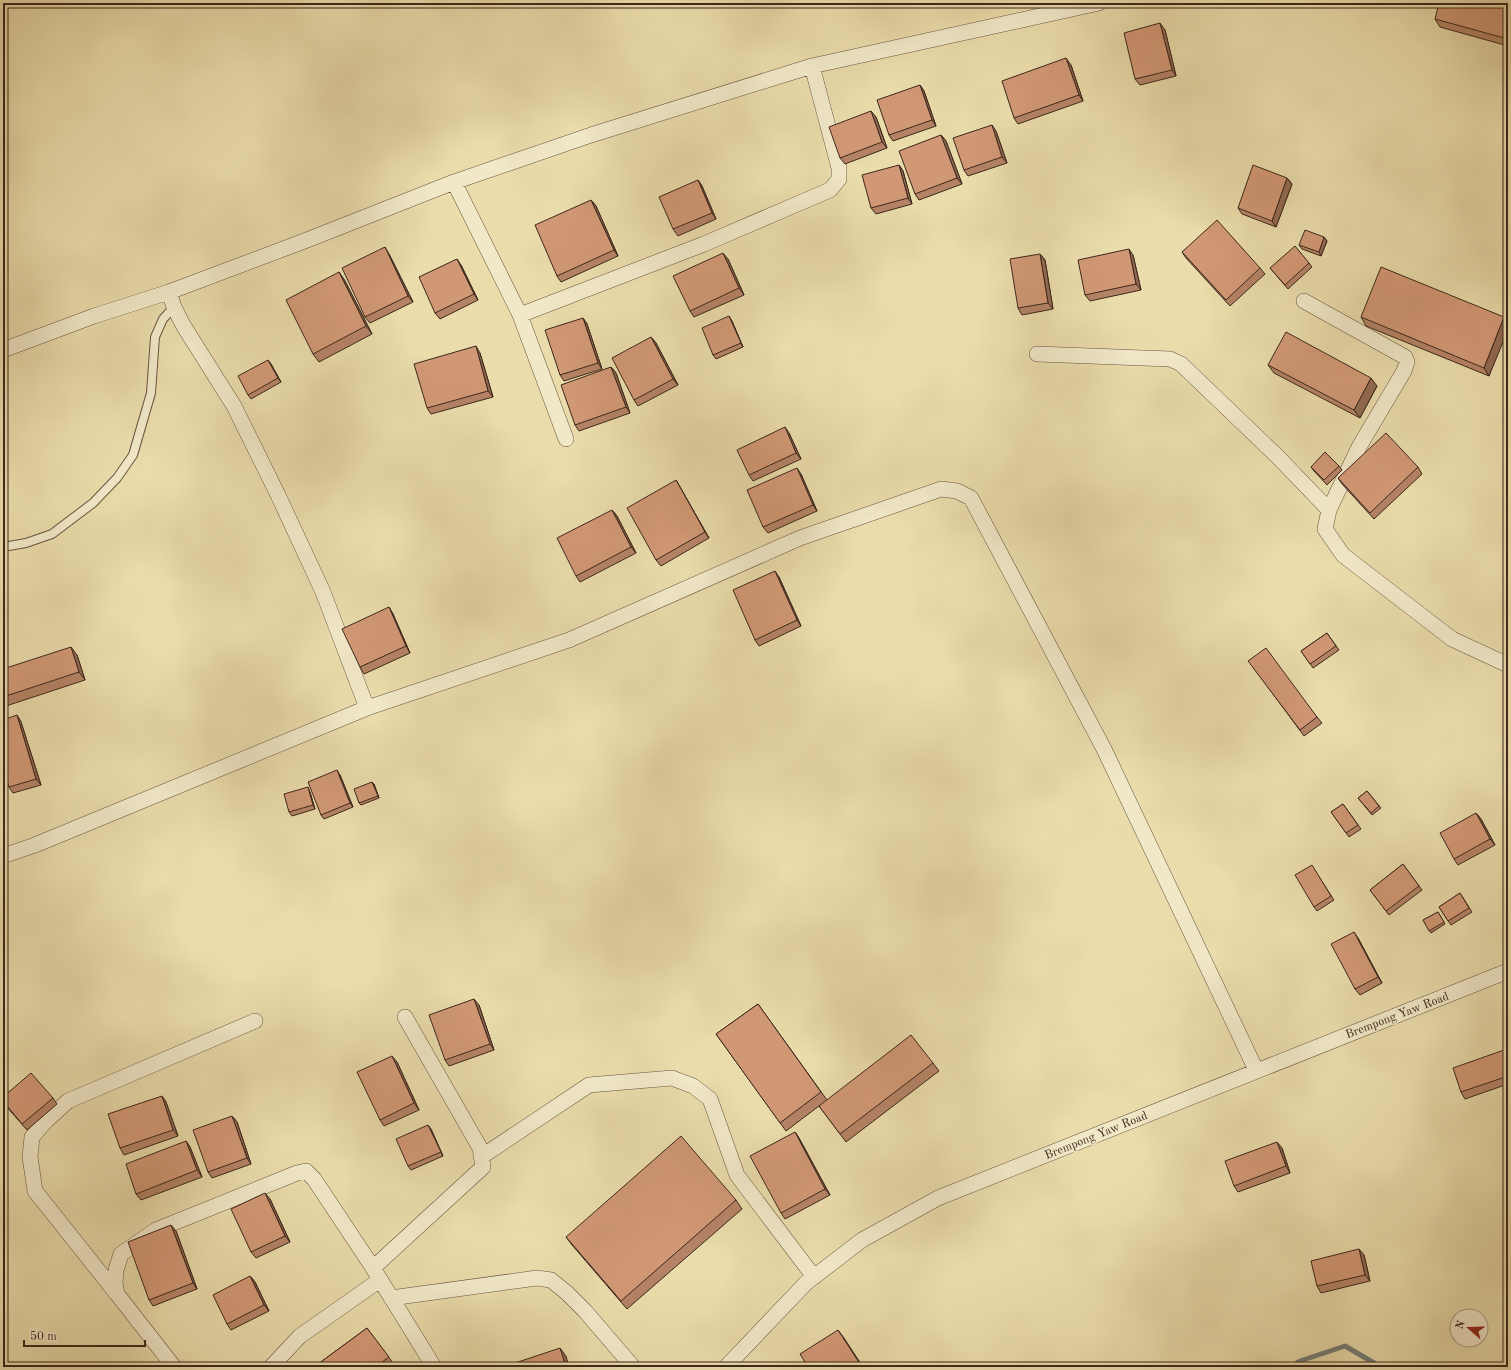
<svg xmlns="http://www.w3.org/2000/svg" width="1511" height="1370" font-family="'Old Standard TT',serif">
  <rect width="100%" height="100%" fill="#eadcab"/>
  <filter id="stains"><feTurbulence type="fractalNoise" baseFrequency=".005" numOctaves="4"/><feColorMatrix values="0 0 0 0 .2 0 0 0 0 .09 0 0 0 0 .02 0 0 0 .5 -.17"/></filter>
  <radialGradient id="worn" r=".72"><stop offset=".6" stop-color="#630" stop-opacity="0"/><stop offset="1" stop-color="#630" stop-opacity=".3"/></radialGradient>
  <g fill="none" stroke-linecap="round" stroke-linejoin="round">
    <path stroke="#747f76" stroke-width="5" d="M1291 1367 1300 1361 1345 1346 1381 1367"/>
    <defs>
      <path id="lane" d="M3 547 26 543 52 534 93 503 117 478 133 455 151 393 155 337 163 319 174 307"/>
      <path id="street" d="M1099 3 812 66 591 135 454 182 307 240 169 292 174 307 183 325 234 406 278 495 323 592 367 708 569 640 800 538 941 489 957 491 971 498 1104 749 1256 1070
        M454 182 520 315 566 439
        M1304 301 1405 357 1407 362 1404 371 1359 447 1329 510 1325 529 1343 555 1452 639 1508 665
        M520 315 704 244 830 190 839 179V168L812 66
        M3 350 94 316 169 292
        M1037 354 1170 359 1181 364 1277 456 1329 510
        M3 856 35 845 367 708
        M481 1157 589 1085 672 1078 693 1086 710 1099 737 1175 814 1277
        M373 1268 483 1167 480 1148 405 1017
        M117 1294 35 1191 30 1157 32 1137 46 1121 68 1101 255 1021
        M391 1298 537 1278 551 1280 567 1293 585 1311 633 1367
        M174 1367 117 1294 115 1283 116 1270 121 1254 156 1230 297 1173 306 1171 314 1179 373 1268 434 1367
        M271 1367 300 1336 380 1280
        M726 1367 806 1283 862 1240 938 1198 1508 971"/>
    </defs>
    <use href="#lane" stroke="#685440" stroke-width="10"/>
    <use href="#street" stroke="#685440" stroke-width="16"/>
    <use href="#lane" stroke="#f1e8c8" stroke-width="8"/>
    <use href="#street" stroke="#f1e8c8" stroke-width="15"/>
  </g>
  <path fill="#b48365" stroke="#3c271c" d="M1508 3V46L1440 27 1435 19Z
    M1165 30 1176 76 1140 85 1135 79Z
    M1071 65 1083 101 1018 124 1014 118Z
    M920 85 924 91 936 126 893 141 889 135Z
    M876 117 887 148 845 164 840 158Z
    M996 131 1007 163 968 176 964 170Z
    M941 135 946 141 962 184 919 200 915 194Z
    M899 165 903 171 912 204 876 214 871 208Z
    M1287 178 1292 184 1276 227 1242 214 1238 208Z
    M698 180 702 186 716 219 678 236 673 229Z
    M591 200 596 206 618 256 561 282 557 276Z
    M1324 237 1327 241 1321 256 1302 249 1299 245Z
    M1182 252 1260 268 1265 274 1230 306 1186 258Z
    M389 254 413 302 370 323 365 317Z
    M1040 254 1045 260 1053 309 1022 315 1018 308Z
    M1133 255 1141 290 1090 301 1085 295Z
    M728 259 744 295 694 317 690 311Z
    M1309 263 1312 267 1288 289 1270 268Z
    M461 265 478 300 440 319 435 313Z
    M339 272 345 281 372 334 319 362 313 354Z
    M1361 317 1508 322 1489 376 1366 326Z
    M583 318 587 324 602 369 564 381 560 375Z
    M732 321 743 347 716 359 713 355Z
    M651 337 656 343 678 385 638 406 634 400Z
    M480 353 493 397 431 414 427 408Z
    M268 360 271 364 281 382 251 399 248 395Z
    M1268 365 1377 386 1360 418 1274 373Z
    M611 367 616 373 630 413 579 431 575 425Z
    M789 433 801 459 753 481 749 475Z
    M1339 466 1342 470 1327 485 1314 471 1311 467Z
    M1418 467 1422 474 1374 519 1342 484 1338 478Z
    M801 474 817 511 768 533 763 527Z
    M676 480 680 487 709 538 661 566 656 560Z
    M612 510 617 516 636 553 580 582 576 576Z
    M779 577 801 626 759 646 755 640Z
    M389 607 393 614 410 653 364 674 360 667Z
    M1327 633 1339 650 1313 668 1301 651Z
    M77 655 85 680 3 707V669Z
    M1253 667 1317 717 1322 723 1304 736Z
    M17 715 21 722 41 785 13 793 9 787Z
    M340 775 353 807 324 819 321 815Z
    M372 782 374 784 379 798 361 805 359 803Z
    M1367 791 1381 808 1372 815 1358 798Z
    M310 792 315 809 292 816 289 812Z
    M1343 804 1361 829 1349 837 1331 812Z
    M1476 813 1481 819 1495 845 1458 865 1454 859Z
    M1403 864 1422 890 1389 915 1370 890Z
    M1314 869 1334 900 1317 911 1314 907Z
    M1460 893 1472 912 1451 925 1439 907Z
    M1438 912 1445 924 1431 933 1423 920Z
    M1358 938 1382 983 1360 995 1355 989Z
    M758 1004 827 1100 933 1063 939 1071 846 1142 819 1106 786 1131 716 1034Z
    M479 1005 494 1050 449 1066 445 1060Z
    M1508 1056V1084L1465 1099 1461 1092Z
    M397 1062 419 1110 384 1126 380 1120Z
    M162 1096 166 1102 178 1136 124 1155 120 1148Z
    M3 1097 53 1098 57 1104 27 1130 5 1105 3 1102Z
    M232 1116 237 1122 251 1164 212 1178 208 1172Z
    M431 1129 443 1156 411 1170 408 1166Z
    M795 1132 799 1138 830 1195 785 1219 781 1213Z
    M186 1141 190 1147 202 1177 141 1200 136 1194Z
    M1282 1148 1290 1173 1238 1192 1234 1186Z
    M270 1199 290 1242 256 1258 251 1252Z
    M736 1200 742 1209 627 1309 572 1245 566 1237Z
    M176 1231 197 1289 153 1306 149 1300Z
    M1364 1255 1370 1281 1321 1293 1317 1286Z
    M250 1276 255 1282 269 1311 231 1330 227 1324Z
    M367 1328 393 1363 388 1367H314Z"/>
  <path fill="#926a52" stroke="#3c271c" d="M1160 23 1165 30 1176 76 1172 70Z
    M1066 58 1071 65 1083 101 1079 95Z
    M920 85 924 91 936 126 932 120Z
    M871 111 876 117 887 148 882 142Z
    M992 125 996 131 1007 163 1002 157Z
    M941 135 946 141 962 184 957 178Z
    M899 165 903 171 912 204 908 198Z
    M1287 178 1292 184 1276 227 1272 221Z
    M698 180 702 186 716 219 712 213Z
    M591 200 596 206 618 256 614 250Z
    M1324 237 1327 241 1321 256 1319 252Z
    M385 247 389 254 413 302 408 296Z
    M1129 249 1133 255 1141 290 1136 284Z
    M723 253 728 259 744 295 739 288Z
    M1040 254 1045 260 1053 309 1048 303Z
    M457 259 461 265 478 300 474 294Z
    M339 272 345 281 372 334 366 326Z
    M729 316 732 321 743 347 741 343Z
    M1504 317 1508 322V330L1489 376 1484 368Z
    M583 318 587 324 602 369 598 363Z
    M651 337 656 343 678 385 673 379Z
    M476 346 480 353 493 397 488 391Z
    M268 360 271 364 281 382 278 378Z
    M611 367 616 373 630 413 626 407Z
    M1371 378 1377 386 1360 418 1354 410Z
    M785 427 789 433 801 459 796 453Z
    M797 468 801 474 817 511 813 505Z
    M676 480 680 487 709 538 705 532Z
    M612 510 617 516 636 553 631 547Z
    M775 571 779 577 801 626 797 620Z
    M389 607 393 614 410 653 406 646Z
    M71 647 77 655 85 680 79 672Z
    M17 715 21 722 41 785 36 779Z
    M337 770 340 775 353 807 350 803Z
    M372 782 374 784 379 798 378 796Z
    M308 787 310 792 315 809 313 805Z
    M1476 813 1481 819 1495 845 1490 839Z
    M1354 932 1358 938 1382 983 1378 977Z
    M474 999 479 1005 494 1050 490 1044Z
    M1504 1050 1508 1056V1062Z
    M392 1056 397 1062 419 1110 414 1103Z
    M162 1096 166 1102 178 1136 173 1130Z
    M232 1116 237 1122 251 1164 247 1158Z
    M428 1125 431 1129 443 1156 441 1152Z
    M795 1132 799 1138 830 1195 825 1189Z
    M186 1141 190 1147 202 1177 197 1170Z
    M1277 1142 1282 1148 1290 1173 1286 1166Z
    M265 1193 270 1199 290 1242 285 1236Z
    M171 1225 176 1231 197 1289 193 1283Z
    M1359 1249 1364 1255 1370 1281 1365 1275Z
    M250 1276 255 1282 269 1311 264 1305Z
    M838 1330 844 1338 863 1367H862Z
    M560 1348 566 1356 569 1367H566Z"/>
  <path fill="#d19875" stroke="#3c271c" d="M1439 3H1508V39L1435 19Z
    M1160 23 1172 70 1135 79 1124 33Z
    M1066 58 1079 95 1014 118 1002 81Z
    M920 85 932 120 889 135 877 100Z
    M871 111 882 142 840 158 829 127Z
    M992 125 1002 157 964 170 953 138Z
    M941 135 957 178 915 194 899 151Z
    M899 165 908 198 871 208 862 175Z
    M1253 165 1287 178 1272 221 1238 208Z
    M698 180 712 213 673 229 659 197Z
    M591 200 614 250 557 276 535 225Z
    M1217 220 1260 268 1226 300 1182 252Z
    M1305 230 1324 237 1319 252 1299 245Z
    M1295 246 1309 263 1285 285 1270 268Z
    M385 247 408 296 365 317 342 268Z
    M1129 249 1136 284 1085 295 1078 260Z
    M723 253 739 288 690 311 673 276Z
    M1040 254 1048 303 1018 308 1010 259Z
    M457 259 474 294 435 313 419 277Z
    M1381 267 1504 317 1484 368 1361 317Z
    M339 272 366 326 313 354 286 300Z
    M729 316 741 343 713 355 702 328Z
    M583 318 598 363 560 375 545 330Z
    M1286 332 1371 378 1354 410 1268 365Z
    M651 337 673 379 634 400 612 358Z
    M476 346 488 391 427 408 414 364Z
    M268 360 278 378 248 395 238 376Z
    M611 367 626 407 575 425 561 385Z
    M785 427 796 453 749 475 737 450Z
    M1386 433 1418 467 1370 513 1338 478Z
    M1325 452 1339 466 1324 480 1311 467Z
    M797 468 813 505 763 527 747 490Z
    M676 480 705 532 656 560 627 508Z
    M612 510 631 547 576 576 557 538Z
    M775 571 797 620 755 640 733 590Z
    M389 607 406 646 360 667 342 629Z
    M1327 633 1336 646 1310 664 1301 651Z
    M71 647 79 672 3 697V669Z
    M1266 648 1317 717 1300 730 1248 661Z
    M17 715 36 779 9 787 3 768V720Z
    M337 770 350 803 321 815 308 782Z
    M372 782 378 796 359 803 354 789Z
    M308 787 313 805 289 812 284 794Z
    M1367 791 1379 806 1371 813 1358 798Z
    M1343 804 1358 825 1346 833 1331 812Z
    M1476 813 1490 839 1454 859 1440 833Z
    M1403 864 1419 886 1386 911 1370 890Z
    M1312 865 1331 896 1314 907 1295 875Z
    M1460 893 1469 908 1448 921 1439 907Z
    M1438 912 1444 922 1429 931 1423 920Z
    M1354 932 1378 977 1355 989 1331 944Z
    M474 999 490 1044 445 1060 429 1015Z
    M758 1004 821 1092 780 1123 716 1034Z
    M911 1035 933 1063 840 1134 819 1106Z
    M1504 1050 1508 1062V1076L1461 1092 1453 1068Z
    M392 1056 414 1103 380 1120 357 1072Z
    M31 1073 53 1098 22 1124 3 1101V1097Z
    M162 1096 173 1130 120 1148 108 1114Z
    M232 1116 247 1158 208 1172 193 1130Z
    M428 1125 441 1152 408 1166 396 1139Z
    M795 1132 825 1189 781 1213 750 1156Z
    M681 1136 736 1200 621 1301 566 1237Z
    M186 1141 197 1170 136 1194 126 1164Z
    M1277 1142 1286 1166 1234 1186 1225 1161Z
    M265 1193 285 1236 251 1252 231 1209Z
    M171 1225 193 1283 149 1300 128 1242Z
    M1359 1249 1365 1275 1317 1286 1311 1261Z
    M250 1276 264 1305 227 1324 213 1295Z
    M367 1328 389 1357 375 1367H314Z
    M838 1330 862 1367H808L800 1354Z
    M560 1348 566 1367H503Z"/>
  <g text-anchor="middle" stroke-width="3" stroke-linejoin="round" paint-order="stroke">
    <g font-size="12" fill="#3c271c" stroke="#f1e8c8">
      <text transform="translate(1397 1015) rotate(-21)" y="4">Brempong Yaw Road</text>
      <text transform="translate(1096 1135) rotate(-22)" y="4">Brempong Yaw Road</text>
    </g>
  </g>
  <rect width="1511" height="1370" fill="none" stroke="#eadcab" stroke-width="16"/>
  <rect x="4" y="4" width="1503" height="1362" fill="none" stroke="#3c271c" stroke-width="2"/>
  <rect x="8" y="8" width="1495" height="1354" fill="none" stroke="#3c271c"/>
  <g transform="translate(1469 1328) rotate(290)"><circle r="19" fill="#f1e8c8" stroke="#a99b83"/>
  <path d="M0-3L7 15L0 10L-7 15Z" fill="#8f2418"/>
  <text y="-6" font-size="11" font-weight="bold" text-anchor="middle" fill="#3c271c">N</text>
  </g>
  <path d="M24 1340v6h121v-6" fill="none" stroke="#3c271c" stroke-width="2"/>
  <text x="30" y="1340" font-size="12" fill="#3c271c" stroke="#f1e8c8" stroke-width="3" paint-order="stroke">50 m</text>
  <rect width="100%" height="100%" filter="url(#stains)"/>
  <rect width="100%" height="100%" fill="url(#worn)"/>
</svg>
